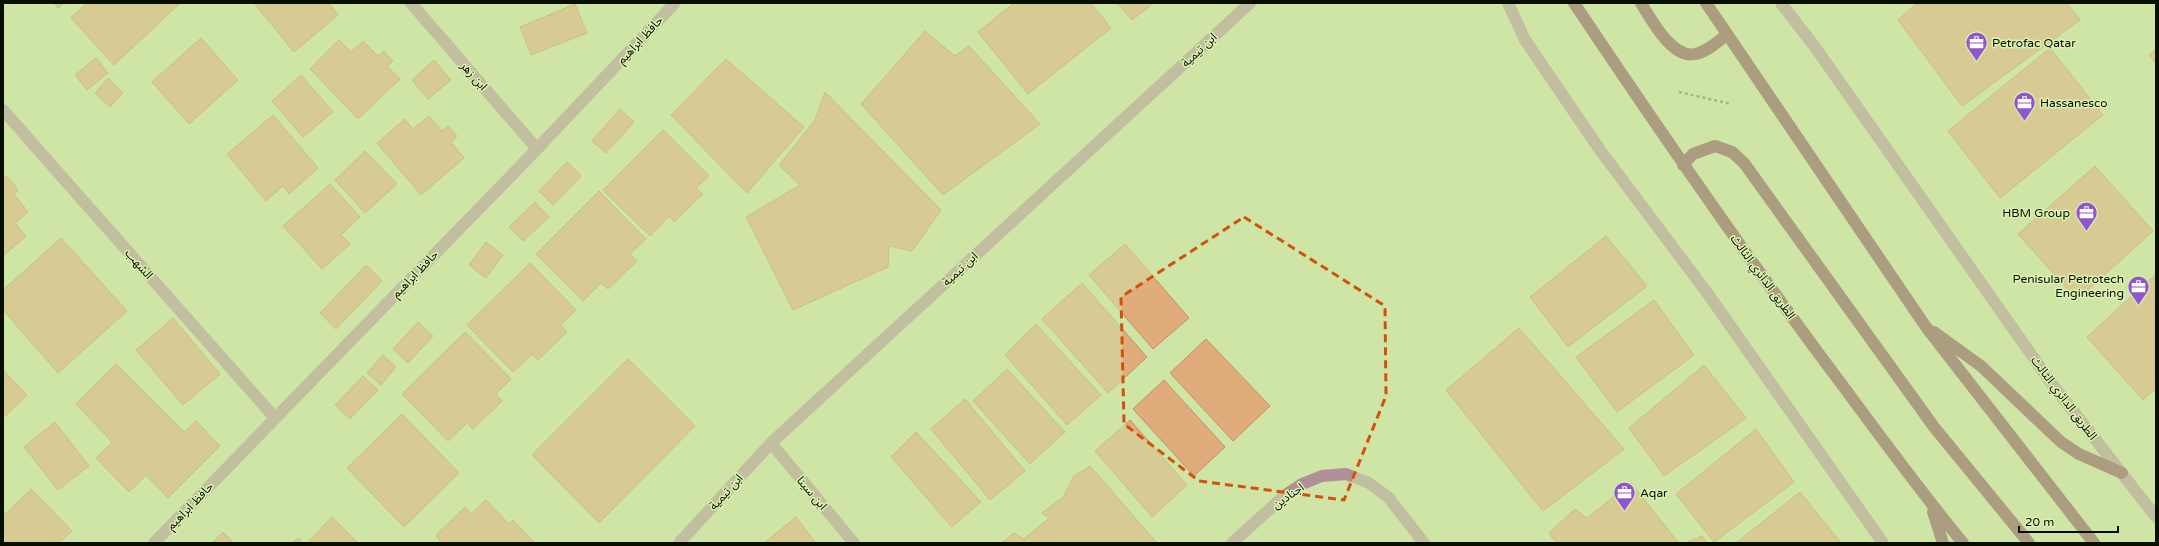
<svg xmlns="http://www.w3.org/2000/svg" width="2159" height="546" font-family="'Varela Round','Noto Sans Arabic',sans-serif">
  <rect width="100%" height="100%" fill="#cfe5a5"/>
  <path fill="#e1ac7c" stroke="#c29061" d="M54 3H64L58 8Z
    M87 3H180L114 65 71 18Z
    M254 3H329L338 15 294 52Z
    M1014 3H1091L1111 28 1028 94 978 32Z
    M1117 3H1154L1132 20Z
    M1924 3H2067L2080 20 1962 106 1898 20 1915 5Z
    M575 4 587 33 531 55 520 27Z
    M925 31 955 56 969 46 1040 124 943 195 861 104Z
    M201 38 238 80 189 124 152 82Z
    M339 40 351 52 363 41 378 56 384 51 393 61 387 66 400 79 358 119 310 69Z
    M2050 48 2103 115 2000 198 1948 131Z
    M2156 49V64L2149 55Z
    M96 58 108 73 87 90 75 75Z
    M726 59 804 127 747 193 671 115Z
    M434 60 451 80 428 99 412 80Z
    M301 75 333 112 303 137 272 101Z
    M108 78 123 93 110 107 95 93Z
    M825 92 941 210 912 251 889 246 888 267 793 310 746 217 800 185 779 165 815 120Z
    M620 109 634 122 606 153 592 141Z
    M273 115 318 168 289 194 283 186 266 201 227 154Z
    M429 116 442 131 448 126 457 136 451 142 464 158 421 195 377 143 405 119 413 129Z
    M663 130 709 176 696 188 703 194 674 222 669 216 650 236 603 190Z
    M365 151 397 184 365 213 335 180Z
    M567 162 581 176 553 205 539 191Z
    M2095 166 2153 231 2077 300 2018 234Z
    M7 176 18 190 14 194 28 212 15 223 26 236 3 256V179Z
    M330 184 360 217 341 235 350 244 322 269 283 226Z
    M599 191 646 239 630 254 637 261 608 289 601 283 583 301 536 254Z
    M535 202 549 217 523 241 509 227Z
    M1606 236 1647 286 1568 347 1530 297Z
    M61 238 127 311 58 373 3 310V290Z
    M486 242 503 255 486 278 469 265Z
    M1125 244 1189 318 1153 349 1089 275Z
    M530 263 576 310 561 325 567 332 538 360 532 354 513 372 467 325Z
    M366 265 382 281 336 329 320 313Z
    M2156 274V388L2143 400 2087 337Z
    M1082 283 1147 357 1108 393 1042 319Z
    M1654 300 1694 355 1617 412 1576 357Z
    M173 318 220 374 183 405 136 350Z
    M418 322 433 336 408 363 393 349Z
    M1036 324 1101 395 1067 425 1005 355Z
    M1519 328 1624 449 1543 511 1446 390Z
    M465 332 511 379 496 394 502 401 473 429 467 423 448 441 402 394Z
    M1206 339 1270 406 1233 441 1170 373Z
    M383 355 396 367 381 385 367 373Z
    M628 359 695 426 599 523 532 455Z
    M116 364 184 432 196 421 220 446 168 498 146 475 129 492 96 458 112 442 76 404Z
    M1704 365 1746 418 1664 476 1629 428Z
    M1007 369 1065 432 1030 464 973 401Z
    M3 370 27 395 3 418Z
    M363 376 378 390 350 419 335 405Z
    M1164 380 1225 447 1194 476 1133 409Z
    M965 399 1025 471 990 500 931 429Z
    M402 414 459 473 404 527 347 468Z
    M1130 420 1187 485 1152 517 1095 451Z
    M55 422 89 466 58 490 24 447Z
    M1756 429 1794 482 1714 542 1676 494Z
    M916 432 981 502 952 527 891 457Z
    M1090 466 1157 543H1001L1014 533 1024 539 1049 518 1042 513 1063 497 1074 476Z
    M1631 483 1679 543H1556L1549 533 1575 509 1587 518Z
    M31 489 72 531 59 543H3V516Z
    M1800 492 1841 543H1736Z
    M486 500 509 524 513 520 535 543H441L436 535 465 507 471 514Z
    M332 517 358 543H307Z
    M796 517 816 543H764Z
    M223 532 234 543H212Z
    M1702 536 1707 543H1685Z
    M298 538 303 543H292Z"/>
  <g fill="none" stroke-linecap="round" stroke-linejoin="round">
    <path stroke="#717f57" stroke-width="2.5" stroke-dasharray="3 3" stroke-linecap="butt" d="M1679 92 1731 104"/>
    <path stroke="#b09097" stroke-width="12" d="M411 3 537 149
      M1508 3 1525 40 1600 150 1708 294 1883 543
      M1781 3 1815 47 2052 384 2156 517
      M3 110 275 418
      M771 443 854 543
      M154 543 537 149 675 3
      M679 543 771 443 1250 3
      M1232 543 1284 496 1302 484 1322 476 1346 474 1369 483 1388 497 1424 543"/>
    <path stroke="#804656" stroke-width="12" d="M1574 3C1661 133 1749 261 1843 386 1882 439 1921 492 1963 543
      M1641 3C1651 19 1672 59 1695 54 1707 52 1718 41 1727 35
      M1706 3 1926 327 2094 543
      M1683 165 1693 154 1715 146 1732 152 1744 163 1934 427 2029 543
      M1934 332 1981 366 2061 442 2079 454 2122 473
      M1933 512 1943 543"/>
  </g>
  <path d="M0 0H2159V546H0ZM1244 217 1385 306 1386 396 1344 500 1199 481 1124 424 1121 297Z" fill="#cfe5a5" fill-opacity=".55" fill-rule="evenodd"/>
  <path fill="none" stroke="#d2520b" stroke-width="3" stroke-dasharray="8 5" stroke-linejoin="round" d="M1244 217 1385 306 1386 396 1344 500 1199 481 1124 424 1121 297Z"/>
  <defs>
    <symbol id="office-pin" viewBox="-11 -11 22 30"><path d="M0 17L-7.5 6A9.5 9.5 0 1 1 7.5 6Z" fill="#8f56cd" stroke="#dcf2b2"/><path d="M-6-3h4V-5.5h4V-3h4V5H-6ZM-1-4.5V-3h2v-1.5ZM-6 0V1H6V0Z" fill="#fff"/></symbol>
  </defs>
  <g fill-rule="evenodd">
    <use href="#office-pin" x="1964" y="30" width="25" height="34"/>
    <use href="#office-pin" x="2012" y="90" width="25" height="34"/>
    <use href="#office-pin" x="2074" y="200" width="25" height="34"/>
    <use href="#office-pin" x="2126" y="274" width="25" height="34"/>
    <use href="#office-pin" x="1612" y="480" width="25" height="34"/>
  </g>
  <g text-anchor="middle" stroke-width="3" stroke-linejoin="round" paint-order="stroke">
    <g font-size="12" fill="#090f00" stroke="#dcf2b2">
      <text transform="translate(640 40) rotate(-47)" y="4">حافظ ابراهيم</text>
      <text transform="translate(1199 50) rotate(-43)" y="4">ابن تيمية</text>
      <text transform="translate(474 76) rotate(49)" y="4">ابن زهر</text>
      <text transform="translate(139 264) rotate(49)" y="4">الشهب</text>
      <text transform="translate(960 269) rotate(-43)" y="4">ابن تيمية</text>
      <text transform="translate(415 274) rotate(-46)" y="4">حافظ ابراهيم</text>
      <text transform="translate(1763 277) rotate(54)" y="4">الطريق الدائري الثالث</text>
      <text transform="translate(2064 398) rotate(53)" y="4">الطريق الدائري الثالث</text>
      <text transform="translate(726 492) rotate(-48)" y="4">ابن تيمية</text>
      <text transform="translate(812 493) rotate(50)" y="4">ابن سينا</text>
      <text transform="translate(1288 496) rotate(-35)" y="4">اجنادين</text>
      <text transform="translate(190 506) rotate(-46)" y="4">حافظ ابراهيم</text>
    </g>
    <g font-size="12" fill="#090f00" stroke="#dcf2b2" text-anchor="start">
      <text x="1992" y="47">Petrofac Qatar</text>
      <text x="2040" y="107">Hassanesco</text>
      <text x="2070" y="217" text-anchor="end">HBM Group</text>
      <text x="2124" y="283" text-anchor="end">Penisular Petrotech<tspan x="2124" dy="14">Engineering</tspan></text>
      <text x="1640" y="497">Aqar</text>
    </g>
  </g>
  <rect width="2159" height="546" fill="none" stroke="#090f00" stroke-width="8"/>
  <path d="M2019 526v6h99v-6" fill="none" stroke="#090f00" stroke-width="2"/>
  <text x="2025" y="526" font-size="12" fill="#090f00" stroke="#dcf2b2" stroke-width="3" paint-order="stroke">20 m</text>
</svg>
